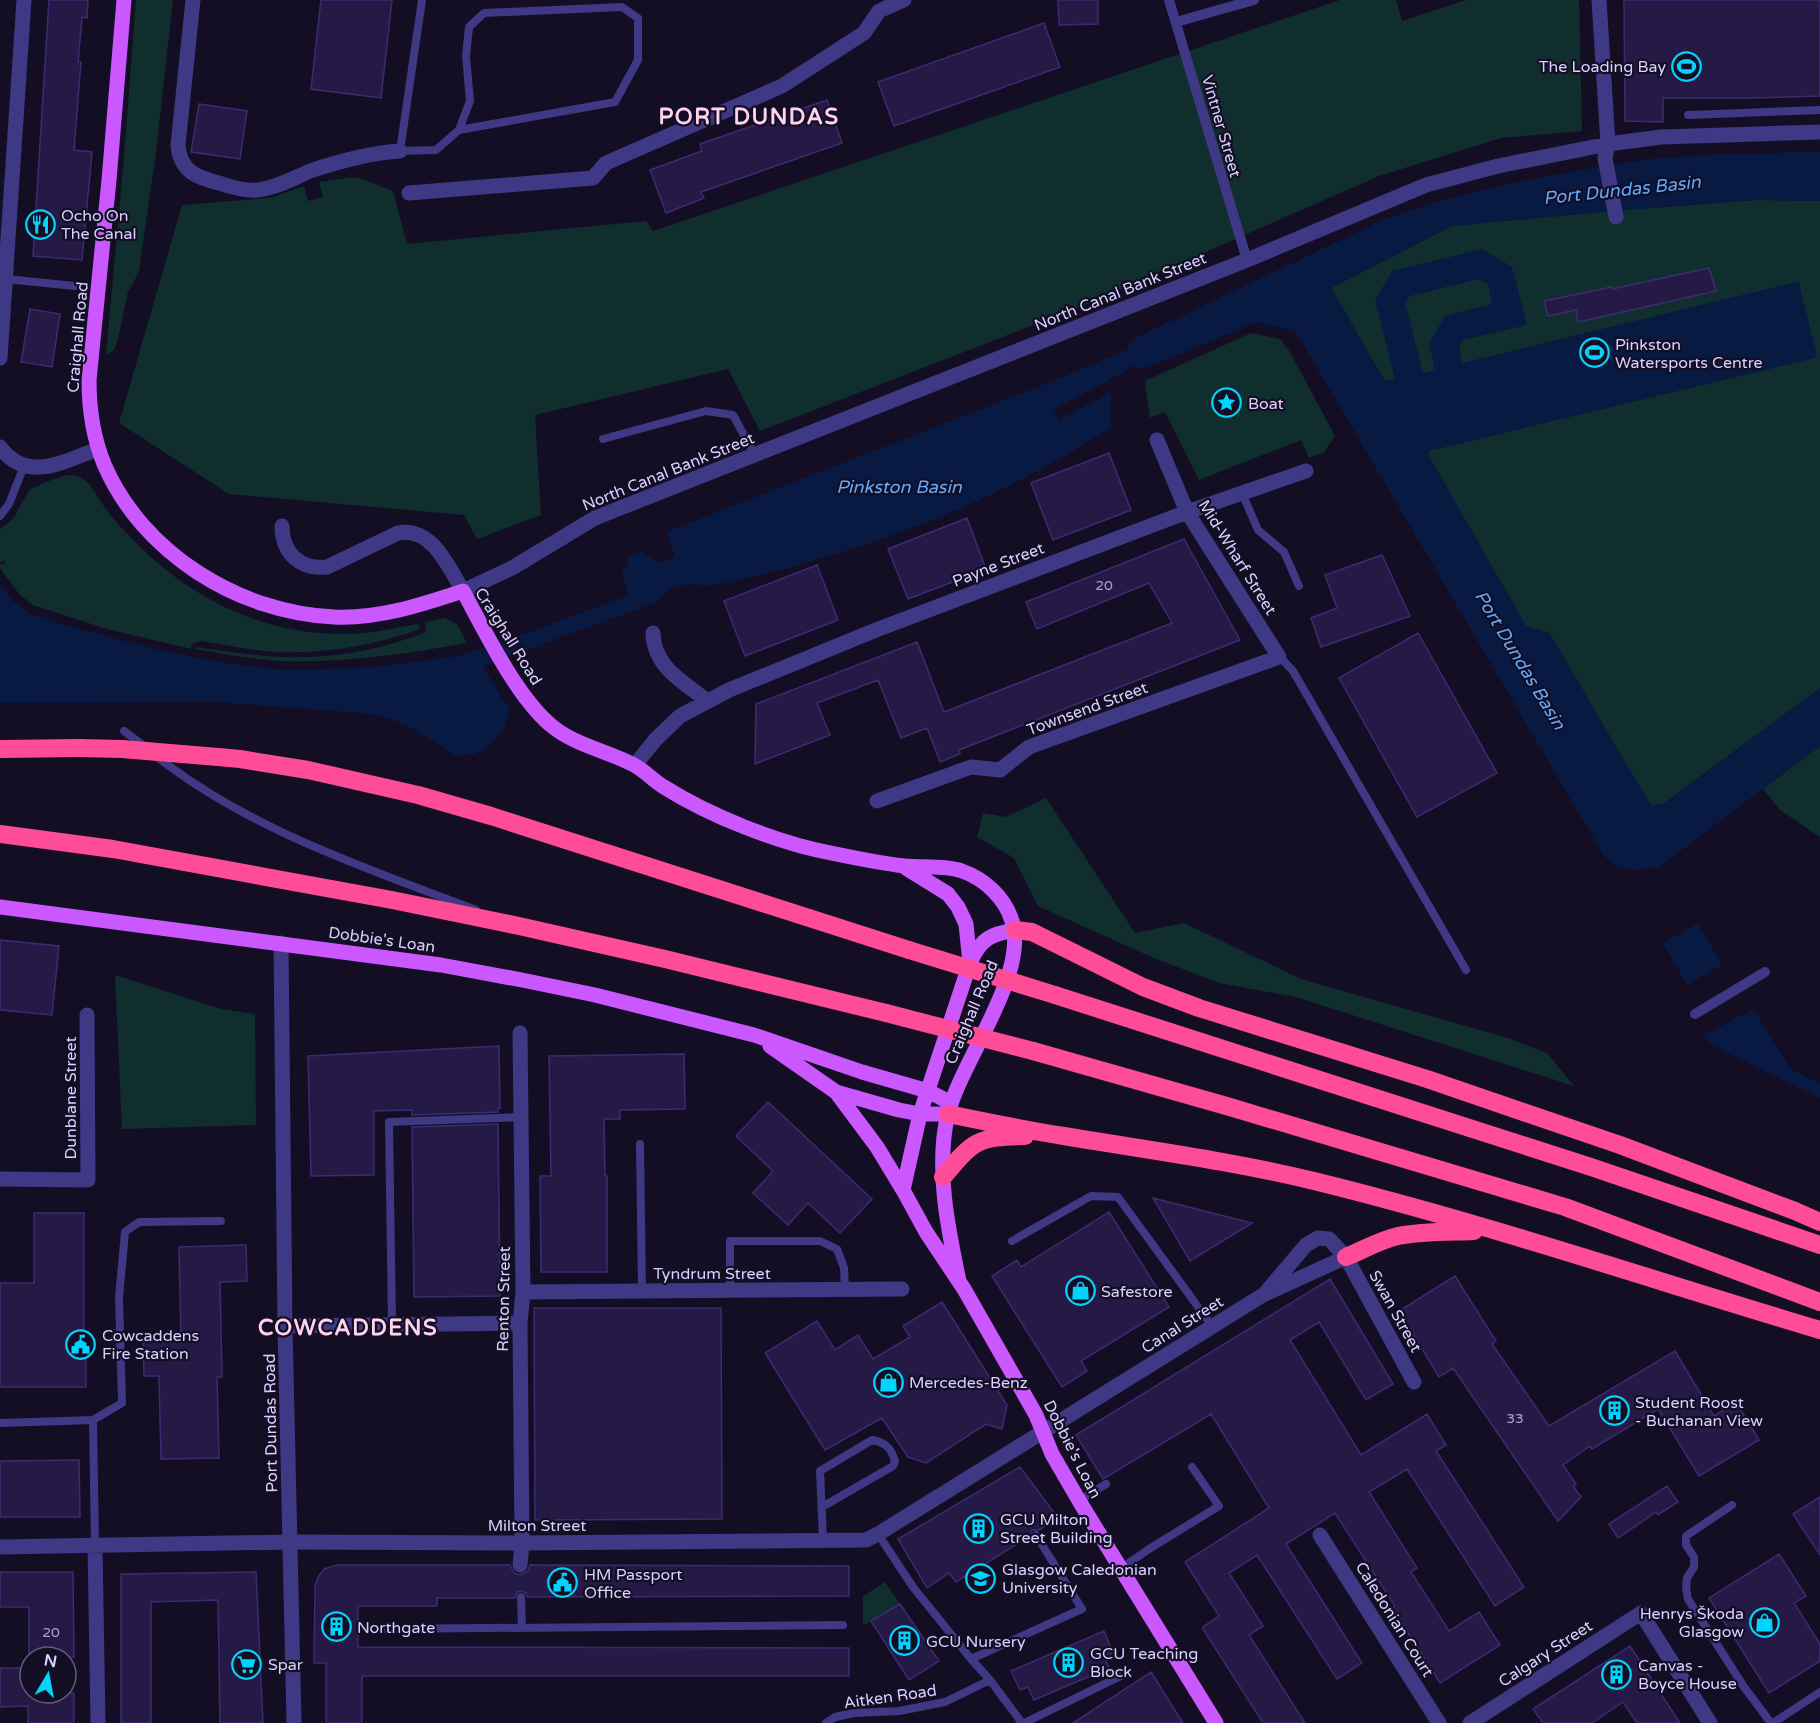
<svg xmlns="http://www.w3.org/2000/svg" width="1820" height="1723" font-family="'Varela Round',sans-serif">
  <rect width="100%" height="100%" fill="#130e24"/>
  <path fill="#112e2e" d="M136 0H173L156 152 139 270 133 284 128 291 118 339 114 350 106 355 124 157Z
    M1340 0H1396L1402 21 1466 0H1579L1582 131 1501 138 1379 176 1085 305 760 431 728 369 535 415 541 515 477 539 464 515 229 494 119 423 182 205 270 198 304 186 308 201 323 197 319 182 356 177 393 191 407 244 646 221 653 231Z
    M1757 200 1820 201V688L1663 804 1651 806 1549 633 1526 626 1331 288 1452 226 1623 210Z
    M1251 333 1280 339 1290 352 1335 436 1324 452 1309 458 1301 440 1199 480 1165 412 1150 418 1145 381Z
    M67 475C73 475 79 476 84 480 93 486 97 497 103 505 110 514 116 523 124 530 186 599 270 641 364 633 382 631 400 627 418 624L420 629C373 646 324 654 274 652 250 650 225 645 201 641L192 644 191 649 107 629 33 605 20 595 0 568V565L6 563 5 561 0 562V529L13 519 29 490 46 482Z
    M445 618 457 624 467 643C406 654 345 663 283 661 254 660 225 654 196 649V647C225 651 255 656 284 657 333 659 381 650 426 632L425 622Z
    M1820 746V837L1780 810 1763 789Z
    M1046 798 1135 933 1184 923 1301 979 1508 1038 1547 1053 1574 1086 1296 997 1219 983 1149 956 1038 906 1014 858 977 837 983 813 1006 817Z
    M115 975 221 1009 255 1014 256 1125 122 1129Z
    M885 1582 900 1604 863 1626V1596Z"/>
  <path fill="#091a42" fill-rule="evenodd" d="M1820 152V201L1757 200 1623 210 1452 226 1331 288 1383 379 1386 381 1395 379 1375 300 1392 271 1483 249 1512 267 1527 325 1463 340 1459 348 1462 363 1795 282 1799 283 1817 355 1815 358 1429 451 1428 454 1526 626 1549 633 1651 806 1663 804 1820 688V746L1659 867C1633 869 1624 875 1604 856L1296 332 1257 322 1144 369 1134 366 1111 379V427C991 507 855 555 715 585 692 587 675 577 660 601L483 666 500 695 510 709 503 730 491 745 475 754 456 756 410 727 388 718 363 713 215 702 0 703V584L12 600 26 611 35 616 86 631 160 650 217 662 274 669 292 670 377 667 458 656 514 638 629 595 622 572 628 566 627 558 642 552C653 559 664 568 675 555L666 532 1048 383 1127 350 1131 340 1385 219C1452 195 1522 180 1593 168 1617 165 1641 159 1665 158 1717 153 1768 153 1820 152ZM1478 279 1488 284 1492 304 1445 316 1429 343 1435 370 1423 373 1405 303 1410 296Z
    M1698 923 1722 965 1687 985 1663 943Z
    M1753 1009 1791 1069 1820 1084V1098L1711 1045 1705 1035Z"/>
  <path fill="#130e24" d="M1117 376 1118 378 1113 381 1114 391 1059 420 1054 409Z"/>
  <path fill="#251946" stroke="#3d2b72" stroke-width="1.5" d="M49 0H88L87 18 82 17 78 62H81L74 150 92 152 82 260 33 256Z
    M321 0H392L381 98 311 89Z
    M1058 0H1098V24L1059 25Z
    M1624 0H1820V96L1750 98H1663V122L1625 121Z
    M1044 23 1060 67 894 126 878 82Z
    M827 100 842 143 701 192 704 198 666 213 650 170 702 151 700 144Z
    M199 104 247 111 240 159 191 152Z
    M1709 268 1716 291 1578 322 1576 310 1548 316 1544 301 1612 287V289Z
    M30 309 60 314 52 367 21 362Z
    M1109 453 1131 510 1053 540 1031 483Z
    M967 518 986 569 908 599 888 549Z
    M1184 539 1240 640 959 750 960 754 940 762 927 728 901 738 878 680 817 703 830 735 755 764 756 704 917 642 944 712 1172 623 1149 583 1037 629 1026 602Z
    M1382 555 1410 616 1321 647 1311 618 1337 608 1325 575Z
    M817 565 838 620 745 656 724 601Z
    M1418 633 1497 773 1417 817 1339 678Z
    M0 940 59 946 52 1015 0 1010Z
    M499 1046 500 1108H498V1112L412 1115V1110L374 1111V1175L311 1176 308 1056Z
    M684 1054 685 1109 620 1110V1119H604L605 1176H607V1272H541L540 1176H551L549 1056Z
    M768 1102 872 1199 840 1233 808 1203 788 1225 753 1193 773 1171 736 1136Z
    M498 1124 500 1296 414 1297 412 1127Z
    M1153 1198 1252 1223 1190 1261Z
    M1109 1212 1169 1307 1081 1361 1087 1371 1062 1387 992 1276 1017 1260 1021 1267Z
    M34 1213H84V1348H86V1387H0V1283H34Z
    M246 1245 247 1281 220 1282 222 1377H217L219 1458 161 1459 159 1376H144L143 1341H181L179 1247Z
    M1455 1276 1496 1341 1492 1344 1549 1426 1675 1351 1714 1416 1736 1402 1759 1440 1699 1476 1658 1409 1592 1449 1590 1446 1563 1465 1576 1484 1573 1486 1581 1497 1558 1521 1453 1368 1439 1377 1399 1311Z
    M1330 1279 1393 1384 1366 1400 1319 1322 1290 1340 1361 1455 1427 1414 1446 1445 1436 1451 1524 1587 1495 1606 1407 1469 1369 1492 1417 1568 1411 1572 1449 1631 1479 1612 1500 1645 1440 1683 1392 1608 1395 1606 1335 1513 1286 1544 1362 1663 1337 1679 1257 1555 1229 1573 1263 1626 1249 1635 1305 1723H1263L1203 1629V1627L1219 1616 1185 1562 1269 1508 1211 1414 1103 1479 1076 1435Z
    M942 1302 1007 1405 1002 1429 986 1424 926 1463 908 1457 882 1418 825 1450 765 1353 817 1321 835 1350 858 1335 873 1359 910 1337 903 1326Z
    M534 1308H721L722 1519 535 1520Z
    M79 1460 80 1517H0V1461Z
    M1020 1467 1058 1518 1039 1530H1032L1030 1536 956 1582 949 1573 927 1588 898 1539Z
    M1667 1486 1678 1502 1658 1515 1656 1512 1618 1538 1609 1524Z
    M1820 1497V1555L1793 1514Z
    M1779 1554 1806 1596 1794 1603 1820 1644V1661L1769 1693 1709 1598Z
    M337 1565H510L514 1573 520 1575 528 1571 530 1565 849 1566V1596L527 1597 526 1593 521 1591 517 1592 515 1598H437V1606H358V1647L849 1648V1676H362V1723H326V1663H314L315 1587 318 1577 324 1569Z
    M0 1572H73L74 1657H29V1607H0Z
    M256 1572 263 1723H220L218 1600 151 1602V1723H121V1574Z
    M900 1604 939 1661 909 1680 871 1621Z
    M1104 1631 1113 1653 1104 1656 1109 1668 1034 1700 1028 1687 1020 1690 1011 1671Z
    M1630 1646 1680 1723H1637L1623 1702 1592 1723H1543L1533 1709Z
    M0 1668H30V1693H74V1723H28V1706L0 1707Z
    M1151 1672 1183 1723H1073Z"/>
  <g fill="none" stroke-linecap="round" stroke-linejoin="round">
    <path stroke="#3f3884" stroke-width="8" d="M422 0 400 151 436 150 459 130 470 101 466 56 469 27 484 13 622 7 638 18V60L615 102 459 130
      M1688 115 1820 110
      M6 279 75 286
      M603 439 706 411 733 415 755 455
      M1242 493 1258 530 1284 552 1299 586
      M0 516 9 504 24 466
      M1278 655 1293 671 1466 970
      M124 731 144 746
      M156 756C250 830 366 868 476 910
      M640 1144 642 1291
      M1012 1241 1091 1196 1118 1197 1212 1326
      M730 1291V1241H820L837 1249 844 1268 845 1290
      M392 1324 389 1122 521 1117
      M0 1423 93 1420
      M1079 1501 1106 1484
      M1732 1505 1686 1536V1545L1694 1557V1567L1687 1578 1686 1588 1688 1599 1744 1687 1771 1723
      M822 1507 893 1466 895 1461C891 1448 885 1442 872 1440L820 1471 823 1540
      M878 1534 913 1587 971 1659
      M95 1545 93 1420 122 1403 119 1298 125 1232 139 1222 221 1221
      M1120 1569 1149 1549 1219 1506 1192 1467
      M521 1597 522 1628
      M379 1629 843 1625
      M826 1723 835 1717 854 1713 899 1711 945 1702 990 1680
      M1022 1723 990 1680 971 1659 1082 1609 1036 1535
      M1024 1723 1125 1674
      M1773 1723 1820 1692"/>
    <path stroke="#3f3884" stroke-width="10" d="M1169 0 1247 260
      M1176 22 1254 0
      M1695 1014 1765 972"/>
    <path stroke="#3f3884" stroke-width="15" d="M193 0 178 145C180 173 199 178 222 184 234 188 246 191 258 190 276 188 294 178 310 171 340 161 369 153 400 151
      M1599 0 1608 144 1605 158 1616 217
      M409 193 593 178 606 163 782 86 864 33 879 11 904 0
      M0 358 24 0
      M0 447C27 484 64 461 98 449
      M282 526C282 553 300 570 327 567L398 533C432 526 449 568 463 591L512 568 595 518 1247 260 1426 185 1498 166 1608 144 1661 137 1820 132
      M653 633C654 667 682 681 706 700
      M635 765 655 740 680 716 729 690 876 630 1187 512 1306 471
      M877 801 971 767 1000 770 1029 747 1279 657 1187 512 1157 440
      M0 1179 88 1180 87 1015
      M1267 1291 1306 1245 1318 1238 1329 1239 1346 1257 1414 1382
      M523 1292 902 1289
      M285 1326 520 1323
      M1320 1535 1439 1723
      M95 1545 98 1723
      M0 1547 291 1542 522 1543 866 1540 878 1534 1263 1295 1346 1257
      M520 1565 522 1543 520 1323 523 1292 520 1033
      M1470 1723 1641 1613 1710 1723"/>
    <path stroke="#3f3884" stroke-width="15" d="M281 943 285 1326 294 1723"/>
    <path stroke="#cb58ff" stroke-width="15" d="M124 0 109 180 89 380C89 408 93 437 104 464 142 553 239 613 334 617 378 619 421 605 463 591 486 633 517 698 553 727 577 746 608 751 634 765 645 771 654 781 664 787 710 816 778 843 831 853 855 858 879 863 904 866 922 868 944 865 962 871 985 879 1005 898 1012 921 1029 975 961 1061 948 1114 935 1167 948 1229 959 1281
      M0 907 441 965 522 980 595 995 754 1035 862 1072 928 1091 951 1103
      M971 961C981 938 992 934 1015 930
      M770 1046 836 1092 899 1110 920 1114H948
      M836 1092 877 1147 903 1190 926 1232 964 1289 1036 1415 1052 1454 1081 1504 1216 1723
      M903 1190 920 1114 970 963 966 924 958 907 948 894 906 868"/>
    <path stroke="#ff4c97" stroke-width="18" d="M0 749 79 748
      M218 757 240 759 308 770 418 795 491 816 909 950
      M0 834 113 849 392 900 519 926 665 959 886 1013
      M1015 930 1032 932 1143 987 1199 1008 1427 1079 1494 1102 1620 1145 1795 1211 1820 1222
      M1055 995 1591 1167 1820 1245
      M1033 1051 1230 1107 1565 1207 1820 1302
      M948 1114C987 1122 1025 1130 1064 1136 1147 1150 1232 1161 1314 1181 1485 1223 1652 1280 1820 1330
      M943 1177C974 1140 977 1137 1025 1136
      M1346 1257C1363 1250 1380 1240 1398 1236 1423 1231 1449 1232 1474 1231"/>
    <path stroke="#ff4c97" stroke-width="18" d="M79 748 122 749 218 757
      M909 950 1055 995
      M886 1013 1033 1051"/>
  </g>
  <defs>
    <symbol id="stadium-ring" viewBox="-11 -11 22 22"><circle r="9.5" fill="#130e24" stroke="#00d3fc" stroke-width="1.5"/><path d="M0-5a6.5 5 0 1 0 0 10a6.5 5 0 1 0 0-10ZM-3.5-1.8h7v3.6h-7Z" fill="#00d3fc"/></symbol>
    <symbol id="restaurant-ring" viewBox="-11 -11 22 22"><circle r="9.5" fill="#130e24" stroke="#00d3fc" stroke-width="1.5"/><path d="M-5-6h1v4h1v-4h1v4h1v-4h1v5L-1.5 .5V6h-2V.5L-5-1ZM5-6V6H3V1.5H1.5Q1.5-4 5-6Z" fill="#00d3fc"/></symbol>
    <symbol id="sight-ring" viewBox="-11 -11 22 22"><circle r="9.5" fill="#130e24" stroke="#00d3fc" stroke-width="1.5"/><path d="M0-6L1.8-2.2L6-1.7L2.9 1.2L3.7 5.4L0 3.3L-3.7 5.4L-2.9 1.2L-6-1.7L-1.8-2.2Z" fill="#00d3fc"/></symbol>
    <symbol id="shop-ring" viewBox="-11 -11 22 22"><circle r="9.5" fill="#130e24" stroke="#00d3fc" stroke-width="1.5"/><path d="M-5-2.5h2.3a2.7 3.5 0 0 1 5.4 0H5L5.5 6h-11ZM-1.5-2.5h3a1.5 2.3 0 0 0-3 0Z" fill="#00d3fc"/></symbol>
    <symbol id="civic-ring" viewBox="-11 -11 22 22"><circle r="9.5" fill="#130e24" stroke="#00d3fc" stroke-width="1.5"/><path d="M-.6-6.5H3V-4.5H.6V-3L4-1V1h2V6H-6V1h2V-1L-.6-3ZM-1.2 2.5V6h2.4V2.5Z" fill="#00d3fc"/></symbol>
    <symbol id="building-ring" viewBox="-11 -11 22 22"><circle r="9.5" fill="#130e24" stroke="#00d3fc" stroke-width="1.5"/><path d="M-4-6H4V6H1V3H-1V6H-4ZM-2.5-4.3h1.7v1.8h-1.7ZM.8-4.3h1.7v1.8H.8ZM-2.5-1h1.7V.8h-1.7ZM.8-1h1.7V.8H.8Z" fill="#00d3fc"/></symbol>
    <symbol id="university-ring" viewBox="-11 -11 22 22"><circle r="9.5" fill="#130e24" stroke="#00d3fc" stroke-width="1.5"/><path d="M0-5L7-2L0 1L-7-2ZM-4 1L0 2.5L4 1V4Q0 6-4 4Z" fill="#00d3fc"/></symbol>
    <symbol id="supermarket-ring" viewBox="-11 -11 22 22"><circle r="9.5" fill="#130e24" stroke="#00d3fc" stroke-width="1.5"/><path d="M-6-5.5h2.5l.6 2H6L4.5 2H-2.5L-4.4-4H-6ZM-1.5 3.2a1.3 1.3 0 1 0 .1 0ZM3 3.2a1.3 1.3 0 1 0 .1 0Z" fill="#00d3fc"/></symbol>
  </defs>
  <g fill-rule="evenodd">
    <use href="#stadium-ring" x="1670" y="50" width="33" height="33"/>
    <use href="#restaurant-ring" x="24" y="208" width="33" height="33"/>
    <use href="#stadium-ring" x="1578" y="336" width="33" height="33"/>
    <use href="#sight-ring" x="1210" y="386" width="33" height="33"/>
    <use href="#shop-ring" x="1064" y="1274" width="33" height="33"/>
    <use href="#civic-ring" x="64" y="1328" width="33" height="33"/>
    <use href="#shop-ring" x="872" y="1366" width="33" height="33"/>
    <use href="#building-ring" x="1598" y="1394" width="33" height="33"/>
    <use href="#building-ring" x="962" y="1512" width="33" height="33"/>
    <use href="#university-ring" x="964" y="1562" width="33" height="33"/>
    <use href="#civic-ring" x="546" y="1566" width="33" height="33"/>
    <use href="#shop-ring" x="1748" y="1606" width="33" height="33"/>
    <use href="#building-ring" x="320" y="1610" width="33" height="33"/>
    <use href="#building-ring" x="888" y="1624" width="33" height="33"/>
    <use href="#building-ring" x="1052" y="1646" width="33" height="33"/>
    <use href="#supermarket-ring" x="230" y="1648" width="33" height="33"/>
    <use href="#building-ring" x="1600" y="1658" width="33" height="33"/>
  </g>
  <g text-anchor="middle" stroke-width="4.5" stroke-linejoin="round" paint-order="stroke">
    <g font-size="14" fill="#aca3d1">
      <text x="1104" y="590">20</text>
      <text x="1515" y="1423">33</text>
      <text x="51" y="1637">20</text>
    </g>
    <g font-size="16" fill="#d9d1ff" stroke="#130e24" text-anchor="start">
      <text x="1666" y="72" text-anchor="end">The Loading Bay</text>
      <text x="61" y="221">Ocho On<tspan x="61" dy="18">The Canal</tspan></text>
      <text x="1615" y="350">Pinkston<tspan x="1615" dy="18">Watersports Centre</tspan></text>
      <text x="1248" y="409">Boat</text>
      <text x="1101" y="1297">Safestore</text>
      <text x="102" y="1341">Cowcaddens<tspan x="102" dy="18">Fire Station</tspan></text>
      <text x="909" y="1388">Mercedes-Benz</text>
      <text x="1635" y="1408">Student Roost<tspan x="1635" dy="18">- Buchanan View</tspan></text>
      <text x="1000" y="1525">GCU Milton<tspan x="1000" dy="18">Street Building</tspan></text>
      <text x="1002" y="1575">Glasgow Caledonian<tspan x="1002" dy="18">University</tspan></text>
      <text x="584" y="1580">HM Passport<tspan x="584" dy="18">Office</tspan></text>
      <text x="1744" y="1619" text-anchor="end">Henrys Škoda<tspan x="1744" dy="18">Glasgow</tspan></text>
      <text x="357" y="1633">Northgate</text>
      <text x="926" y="1647">GCU Nursery</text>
      <text x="1090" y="1659">GCU Teaching<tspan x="1090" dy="18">Block</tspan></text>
      <text x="268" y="1670">Spar</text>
      <text x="1638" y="1671">Canvas -<tspan x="1638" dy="18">Boyce House</tspan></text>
    </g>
    <g font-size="16" fill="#d9d1ff" stroke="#130e24">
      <text transform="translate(1222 126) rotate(74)" y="6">Vintner Street</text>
      <text transform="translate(1120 291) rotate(-22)" y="6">North Canal Bank Street</text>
      <text transform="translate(77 337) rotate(-85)" y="6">Craighall Road</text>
      <text transform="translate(668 471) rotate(-22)" y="6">North Canal Bank Street</text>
      <text transform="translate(1238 557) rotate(58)" y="6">Mid-Wharf Street</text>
      <text transform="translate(998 564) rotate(-21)" y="6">Payne Street</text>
      <text transform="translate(509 636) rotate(58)" y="6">Craighall Road</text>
      <text transform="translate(1087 708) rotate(-20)" y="6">Townsend Street</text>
      <text transform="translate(382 939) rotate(8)" y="6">Dobbie's Loan</text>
      <text transform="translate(971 1012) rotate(-67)" y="6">Craighall Road</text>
      <text transform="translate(70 1098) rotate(-90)" y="6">Dunblane Street</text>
      <text x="712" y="1279">Tyndrum Street</text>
      <text transform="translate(503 1299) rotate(-89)" y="6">Renton Street</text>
      <text transform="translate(1396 1311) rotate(61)" y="6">Swan Street</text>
      <text transform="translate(1182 1324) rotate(-32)" y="6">Canal Street</text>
      <text transform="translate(270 1423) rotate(-91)" y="6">Port Dundas Road</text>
      <text transform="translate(1073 1449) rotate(63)" y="6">Dobbie's Loan</text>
      <text x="537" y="1531">Milton Street</text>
      <text transform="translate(1395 1619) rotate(58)" y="6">Caledonian Court</text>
      <text transform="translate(1545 1653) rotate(-33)" y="6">Calgary Street</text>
      <text transform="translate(890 1696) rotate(-8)" y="6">Aitken Road</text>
    </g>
    <g font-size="18" font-style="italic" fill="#5fabff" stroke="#130e24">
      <text transform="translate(1622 190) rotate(-6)" y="6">Port Dundas Basin</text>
      <text x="899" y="493">Pinkston Basin</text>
      <text transform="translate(1520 660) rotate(59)" y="6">Port Dundas Basin</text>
    </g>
    <g font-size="22" font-weight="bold" letter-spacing="1.5" fill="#ffd3ec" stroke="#130e24">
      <text x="749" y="124">PORT DUNDAS</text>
      <text x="348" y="1335">COWCADDENS</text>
    </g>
  </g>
  <g transform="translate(48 1675) rotate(10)"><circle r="28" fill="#130e24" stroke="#625c7c" stroke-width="1.5"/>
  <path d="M0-4.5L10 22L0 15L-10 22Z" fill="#00d3fc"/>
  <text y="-9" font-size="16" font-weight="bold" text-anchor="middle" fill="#d9d1ff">N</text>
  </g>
</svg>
